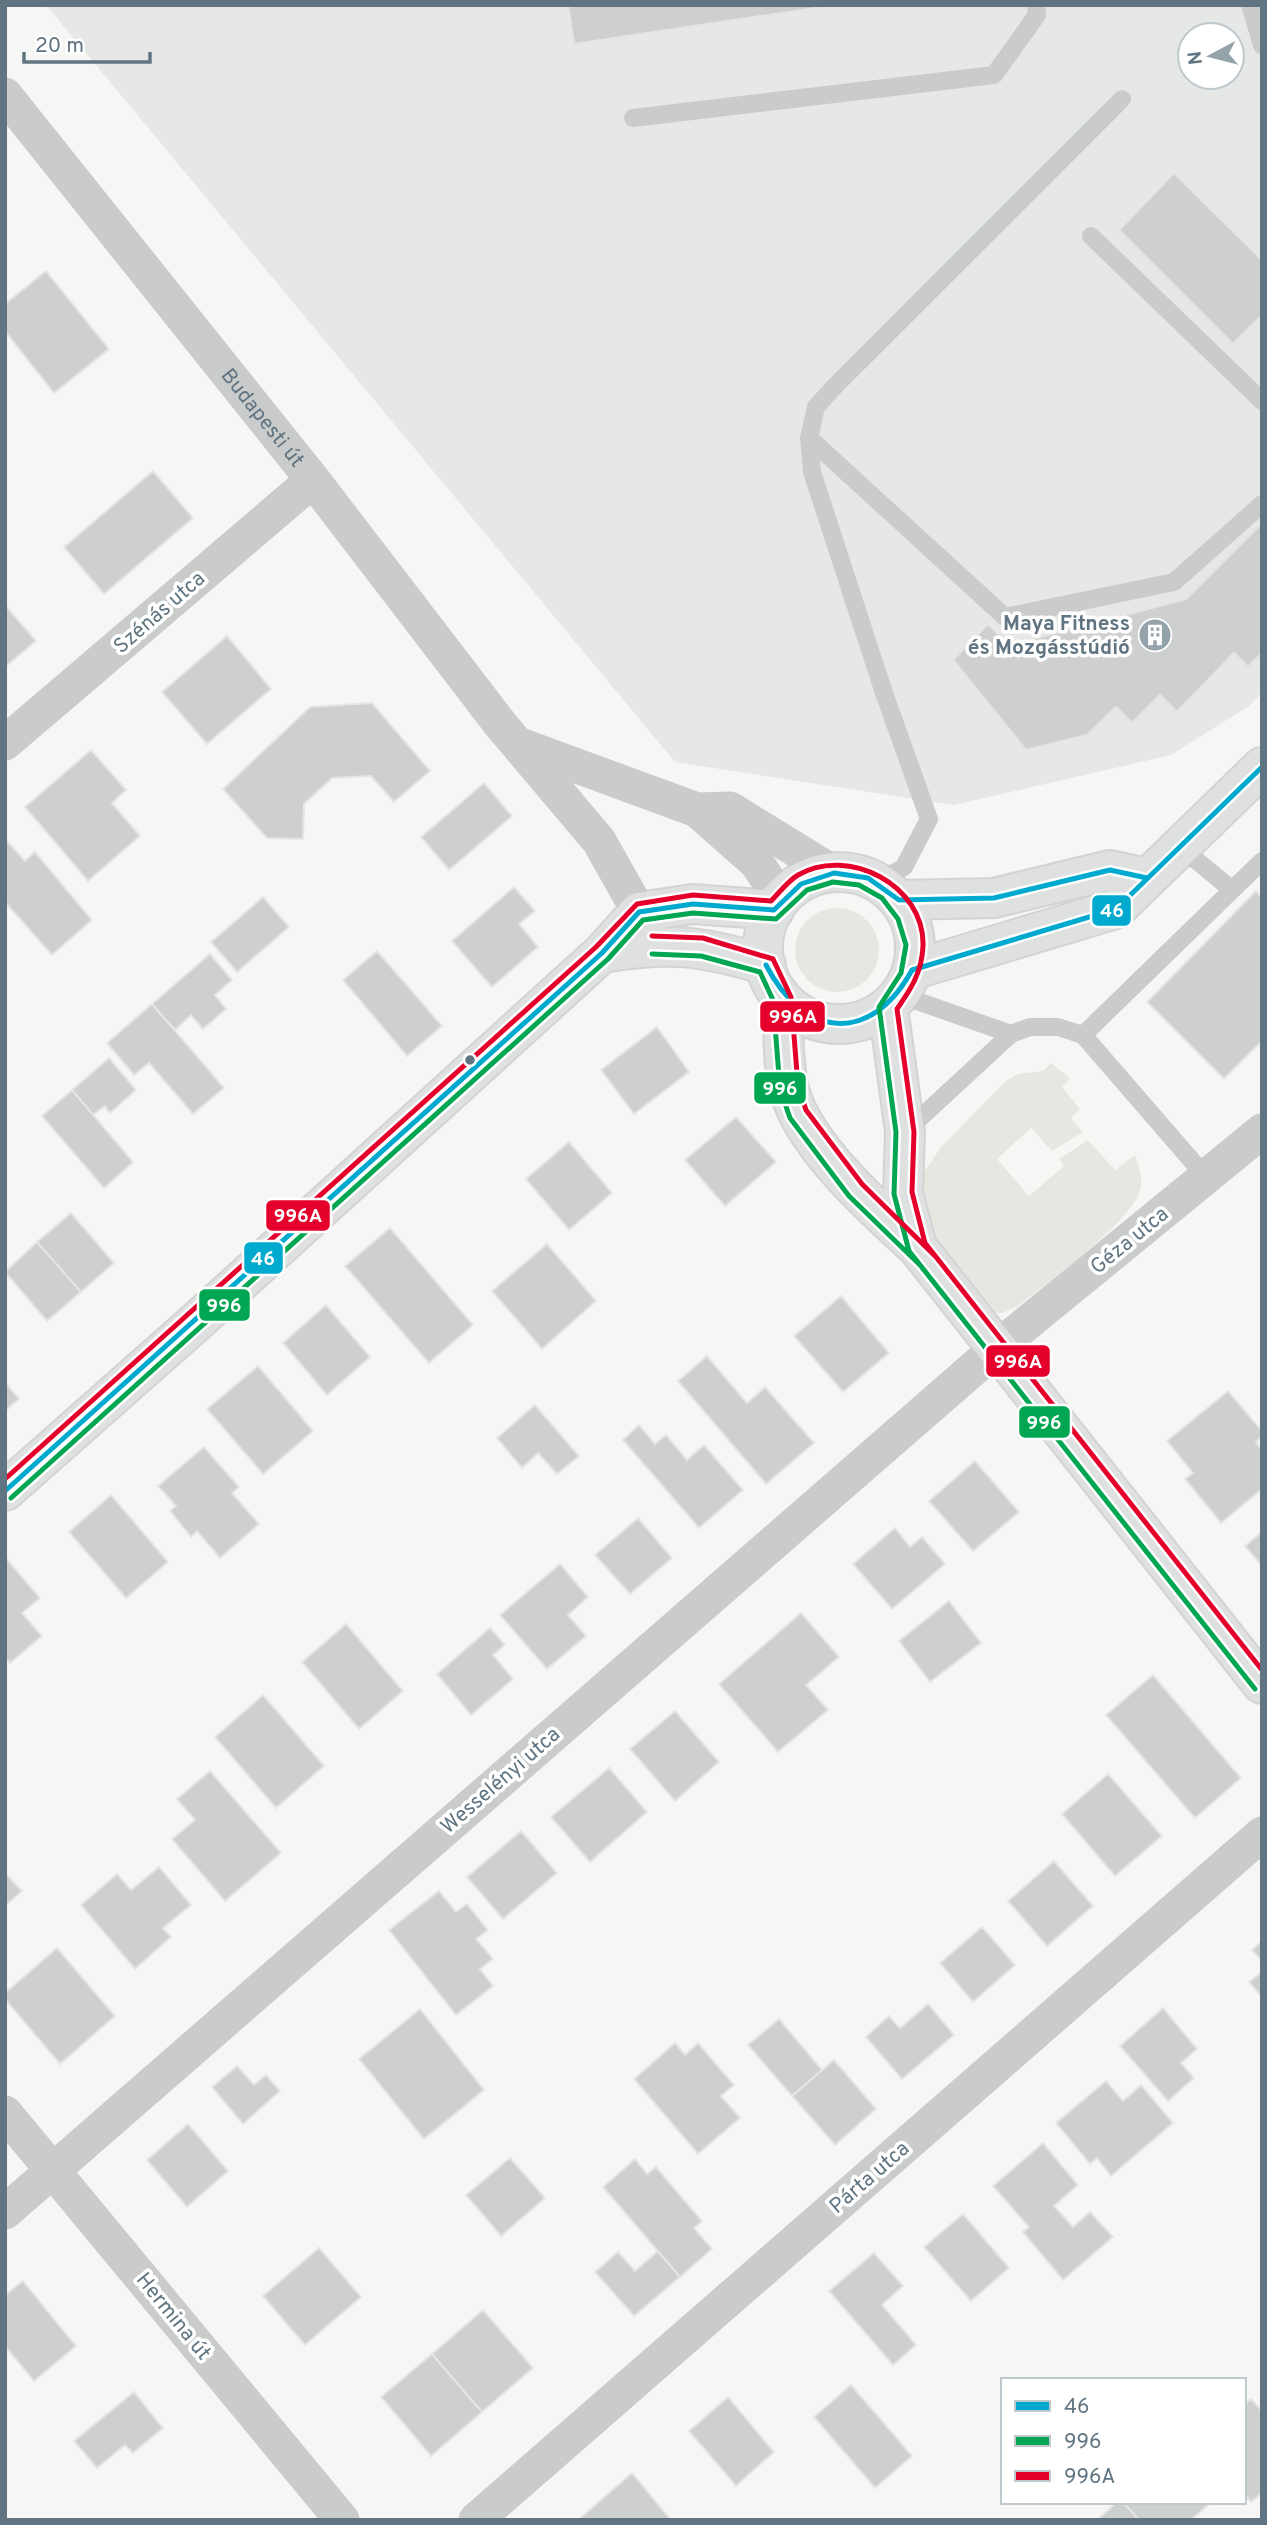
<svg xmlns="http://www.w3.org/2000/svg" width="1267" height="2525" font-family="Overpass,sans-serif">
  <rect width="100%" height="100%" fill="#f6f6f4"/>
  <path fill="#e5e8e7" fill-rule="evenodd" d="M46 5H1262V693L1249 706 1171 755 954 805 675 762ZM1190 35H1232V77H1190Z"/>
  <path fill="#e5e8e1" d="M795 950a42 42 0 1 1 84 0a42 42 0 1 1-84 0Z
    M1051 1063 1070 1078 1062 1087 1080 1109 1071 1118 1083 1132 1052 1151 1031 1128 997 1159 1029 1196 1064 1166 1059 1159 1088 1140 1115 1170 1135 1155C1139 1165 1142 1175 1141 1186 1138 1218 1045 1284 1018 1306L1002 1313 982 1312 923 1231 920 1204 924 1172 941 1147 1006 1081 1018 1074 1043 1071Z"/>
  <path fill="#ced0d0" stroke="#e5e5e4" stroke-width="2" d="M568 5H835L574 44Z
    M1174 173 1262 260V315L1233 344 1119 230Z
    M46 271 109 349 54 393 5 331V304Z
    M153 471 193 518 104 594 64 547Z
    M1262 523V653L1248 667 1234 653 1177 712 1160 695 1132 723 1116 707 1087 735 1026 750 953 660 988 624 1010 645 1186 599Z
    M5 605 36 641 5 667Z
    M227 636 271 689 207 744 162 692Z
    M372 703 430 771 394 802 371 776 332 778 304 804 303 839 267 838 223 789 310 707Z
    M91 750 126 790 112 803 140 836 88 881 25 807Z
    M484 783 512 816 449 870 421 837Z
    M5 839 25 861 35 852 92 920 52 955 5 902Z
    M514 887 535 911 519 924 538 947 492 987 452 941Z
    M1256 891 1262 898V1041L1224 1079 1147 1002Z
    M263 897 289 927 237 972 211 942Z
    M377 951 442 1026 407 1056 343 980Z
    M210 954 232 980 215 995 226 1009 203 1029 191 1015 175 1030 152 1004Z
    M152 1004 224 1088 193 1114 149 1063 134 1075 107 1043Z
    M657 1027 689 1072 634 1114 601 1070Z
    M109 1058 136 1090 110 1113 105 1106 93 1115 72 1090Z
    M72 1090 133 1162 104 1188 42 1116Z
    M736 1117 776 1162 725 1206 685 1160Z
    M569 1142 612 1193 569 1230 526 1179Z
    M71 1213 114 1263 81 1292 37 1242Z
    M390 1228 473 1325 429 1363 345 1266Z
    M37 1242 81 1292 47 1321 5 1272Z
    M547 1244 596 1301 542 1349 492 1291Z
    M841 1296 889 1353 843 1392 794 1336Z
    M326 1305 370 1357 327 1395 283 1343Z
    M707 1356 747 1403 765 1387 814 1443 766 1484 678 1381Z
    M258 1366 313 1431 263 1474 207 1409Z
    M5 1382 19 1399 5 1411Z
    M1228 1391 1262 1431V1437L1256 1442 1262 1450V1489L1221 1523 1185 1479 1193 1473 1167 1441Z
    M535 1405 579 1456 557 1474 538 1453 522 1468 497 1438Z
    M639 1425 655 1444 666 1435 687 1460 704 1445 743 1490 699 1528 623 1440Z
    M204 1447 239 1487 232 1493 259 1524 220 1558 197 1531 191 1537 170 1511 176 1506 158 1486Z
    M975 1461 1019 1512 973 1551 929 1501Z
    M111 1495 168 1562 126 1598 69 1532Z
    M638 1518 672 1558 630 1594 595 1555Z
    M895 1528 910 1547 922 1537 945 1564 892 1609 853 1564Z
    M1262 1532V1566L1245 1546Z
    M5 1557 40 1598 22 1613 42 1636 10 1663 5 1657Z
    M560 1564 588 1597 568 1615 586 1636 547 1669 500 1615Z
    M949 1601 981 1643 930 1682 899 1641Z
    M801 1613 839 1657 806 1685 828 1710 778 1752 719 1684Z
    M346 1624 403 1691 359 1729 302 1662Z
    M490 1628 505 1645 493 1655 513 1679 471 1715 437 1674Z
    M1153 1675 1241 1778 1195 1818 1106 1715Z
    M263 1695 324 1766 276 1808 215 1737Z
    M675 1711 719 1762 675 1801 630 1749Z
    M609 1768 647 1812 590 1862 551 1817Z
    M210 1771 281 1853 225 1901 172 1839 195 1820 177 1799Z
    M1108 1774 1162 1836 1115 1876 1062 1814Z
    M521 1831 557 1873 503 1919 467 1877Z
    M1054 1861 1093 1906 1047 1946 1008 1901Z
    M159 1867 191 1905 163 1928 171 1937 135 1969 81 1905 117 1874 131 1890Z
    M5 1873 22 1891 5 1906Z
    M439 1891 456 1912 467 1904 488 1930 476 1939 493 1959 480 1969 493 1986 456 2015 389 1930Z
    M982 1927 1015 1965 973 2002 940 1963Z
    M1262 1941V1961L1252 1950Z
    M57 1948 115 2016 60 2064 5 1999V1993Z
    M1262 1972V1997L1249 1982Z
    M928 2004 954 2035 902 2079 866 2037 889 2016 900 2028Z
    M1163 2008 1197 2049 1181 2063 1194 2078 1168 2101 1120 2046Z
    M420 2009 484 2090 424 2139 359 2059Z
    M779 2019 822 2070 792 2096 748 2045Z
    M675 2043 685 2055 698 2043 734 2085 721 2096 740 2118 698 2154 634 2079Z
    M834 2060 876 2109 835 2145 792 2096Z
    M237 2066 254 2085 266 2075 280 2091 243 2124 212 2087Z
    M1106 2081 1123 2101 1141 2085 1173 2123 1111 2176 1097 2158 1090 2164 1056 2123Z
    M188 2124 228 2171 187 2207 147 2160Z
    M1043 2143 1078 2185 1054 2206 1073 2227 1090 2212 1113 2237 1063 2280 1023 2232 1029 2227 993 2186Z
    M510 2158 545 2198 501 2236 466 2195Z
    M635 2159 647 2174 656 2167 702 2221 694 2228 712 2249 680 2277 603 2187Z
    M963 2214 1009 2268 971 2301 924 2247Z
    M319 2248 361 2297 305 2345 263 2296Z
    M658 2251 680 2277 634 2316 595 2272 618 2252 635 2271Z
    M874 2253 903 2286 882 2305 916 2345 893 2365 829 2291Z
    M23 2281 76 2346 34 2381 5 2346V2295Z
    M483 2310 533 2368 482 2412 432 2354Z
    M432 2354 482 2412 431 2456 381 2397Z
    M851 2385 912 2456 875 2488 814 2417Z
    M134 2392 163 2428 133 2453 125 2445 97 2468 74 2441Z
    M728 2397 774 2452 736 2486 689 2431Z
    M1251 2399 1262 2411V2493L1251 2502 1244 2494V2405Z
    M632 2473 671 2520H578Z
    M1117 2502H1123L1139 2520H1097Z
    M1123 2502H1208L1209 2504 1191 2520H1139Z"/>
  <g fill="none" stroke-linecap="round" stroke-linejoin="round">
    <defs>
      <path id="secondary" d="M763 948a76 76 0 1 1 152 0a76 76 0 1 1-152 0Z
        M899 900 994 898 1110 870 1147 878
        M602 953C670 942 700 945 766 965
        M912 970 1116 909 1262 767
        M782 998C784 1027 782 1061 789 1089 802 1144 876 1210 917 1247L1262 1684
        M888 1007 905 1132 903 1193 917 1247
        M5 1491 195 1323 602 953 639 912 693 904 774 910"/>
    </defs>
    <use href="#secondary" stroke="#d2d4d4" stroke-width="42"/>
    <path stroke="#cacccc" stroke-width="18" d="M1250 5 1262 45
      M633 118 994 75 1037 15 1036 5
      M1091 236 1262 401
      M809 438 816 407 835 386 1122 99
      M1179 846 1231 889
      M878 882 904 867 929 819 884 693 812 472 809 438 1005 617 1174 582 1262 504
      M900 995 1011 1034 1030 1027H1058L1083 1035 1206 1177
      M1083 1035 1262 861
      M905 1132 1011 1034"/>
    <g stroke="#cacccc" stroke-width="35">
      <path id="s1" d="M5 95 313 480 501 725 599 841 639 912"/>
      <path d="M5 743 313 480"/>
      <path d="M520 745 697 810 756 862 781 899"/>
      <path d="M697 810 730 809 832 872"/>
      <path d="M5 2113 342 2520"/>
      <path d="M5 2212 1004 1342 1262 1131"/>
      <path d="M476 2520 1262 1834"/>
    </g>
    <use href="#secondary" stroke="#dfe0e0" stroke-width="38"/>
    <defs>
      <path id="bus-1" d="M766 965C804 1039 871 1045 912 970
        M912 970 1116 909 1262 767
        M5 1491 602 953 639 912 693 904 774 910 801 884 834 873 868 878 899 900 994 898 1110 870 1147 878"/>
      <path id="bus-2" d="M652 954 701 956 760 972 773 1000 780 1089 790 1118 849 1196 921 1266
        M11 1498 608 959 643 920 693 913 776 919 807 890 833 882 859 885 882 898 898 919 906 945 901 973 879 1007 896 1132 894 1194 909 1251 1255 1689"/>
      <path id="bus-3" d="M652 936 703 938 773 959 791 997 798 1086 806 1110 862 1184 935 1256
        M5 1479 596 947 637 904 693 895 771 901C779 893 788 881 798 875 848 846 925 885 923 946 922 972 911 989 897 1009L914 1132 912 1192 925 1243 1262 1670"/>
    </defs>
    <use href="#bus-1" stroke="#fff" stroke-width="10"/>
    <use href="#bus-2" stroke="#fff" stroke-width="10"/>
    <use href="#bus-3" stroke="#fff" stroke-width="10"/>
    <use href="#bus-1" stroke="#00a9ce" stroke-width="5"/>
    <use href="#bus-2" stroke="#00a651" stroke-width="5"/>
    <use href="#bus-3" stroke="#e4002b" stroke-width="5"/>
  </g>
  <defs>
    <symbol id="building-disc" viewBox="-11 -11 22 22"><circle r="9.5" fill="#94a2a9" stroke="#fff"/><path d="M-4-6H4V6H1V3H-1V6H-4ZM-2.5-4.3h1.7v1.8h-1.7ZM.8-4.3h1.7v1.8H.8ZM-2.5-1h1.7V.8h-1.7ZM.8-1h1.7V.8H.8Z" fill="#fff"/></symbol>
  </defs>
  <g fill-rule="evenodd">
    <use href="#building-disc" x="1136" y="616" width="38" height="38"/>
  </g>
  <circle fill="#607581" stroke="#fff" stroke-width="2.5" cx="470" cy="1060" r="6"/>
  <g text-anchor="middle" stroke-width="7" stroke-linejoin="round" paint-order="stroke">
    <g font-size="21" fill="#607581" stroke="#fff">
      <text dy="7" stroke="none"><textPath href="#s1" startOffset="413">Budapesti út</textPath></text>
      <text transform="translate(159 612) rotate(-41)" y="7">Szénás utca</text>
      <text transform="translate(1129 1240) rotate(-39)" y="7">Géza utca</text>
      <text transform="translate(500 1780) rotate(-41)" y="7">Wesselényi utca</text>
      <text transform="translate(869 2177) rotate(-41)" y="7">Párta utca</text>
      <text transform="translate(174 2316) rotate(51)" y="7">Hermina út</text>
    </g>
    <g font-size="21" font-weight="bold" fill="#607581" stroke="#fff" text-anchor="end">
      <text x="1130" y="630">Maya Fitness<tspan x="1130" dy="24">és Mozgásstúdió</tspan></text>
    </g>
  </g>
  <g stroke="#fff" stroke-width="2.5">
    <rect x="1091" y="894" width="41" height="33" rx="7" fill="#00a9ce"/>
    <rect x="759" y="1000" width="67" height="33" rx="7" fill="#e4002b"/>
    <rect x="753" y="1071" width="54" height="34" rx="7" fill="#00a651"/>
    <rect x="265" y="1199" width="66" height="33" rx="7" fill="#e4002b"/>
    <rect x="243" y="1241" width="41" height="34" rx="7" fill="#00a9ce"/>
    <rect x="198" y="1288" width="53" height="34" rx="7" fill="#00a651"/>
    <rect x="985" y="1344" width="66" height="34" rx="7" fill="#e4002b"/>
    <rect x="1018" y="1405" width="53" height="34" rx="7" fill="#00a651"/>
  </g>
  <g font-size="19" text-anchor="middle" font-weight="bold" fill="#fff">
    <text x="1112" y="917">46</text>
    <text x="793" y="1023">996A</text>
    <text x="780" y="1095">996</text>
    <text x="298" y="1222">996A</text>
    <text x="263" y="1265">46</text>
    <text x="224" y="1312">996</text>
    <text x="1018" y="1368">996A</text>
    <text x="1044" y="1429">996</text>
  </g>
  <rect width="1267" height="2525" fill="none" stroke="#607581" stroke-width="14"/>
  <rect x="1001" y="2378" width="245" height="126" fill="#ffffff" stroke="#bfc8cd" stroke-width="2"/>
  <rect x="1015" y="2401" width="35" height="10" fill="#00a9ce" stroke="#bfc8cd" stroke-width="2"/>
  <text x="1064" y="2413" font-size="21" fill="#607581">46</text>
  <rect x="1015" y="2436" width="35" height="10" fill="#00a651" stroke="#bfc8cd" stroke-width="2"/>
  <text x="1064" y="2448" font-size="21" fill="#607581">996</text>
  <rect x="1015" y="2471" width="35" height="10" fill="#e4002b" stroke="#bfc8cd" stroke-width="2"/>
  <text x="1064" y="2483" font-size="21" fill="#607581">996A</text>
  <g transform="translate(1211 56) rotate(263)"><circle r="33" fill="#ffffff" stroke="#bfc8cd" stroke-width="2"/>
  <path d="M0-5L12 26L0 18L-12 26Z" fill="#94a2a9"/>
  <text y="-10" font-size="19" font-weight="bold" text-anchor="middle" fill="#607581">N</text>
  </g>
  <path d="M24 52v10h126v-10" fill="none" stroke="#607581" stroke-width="3.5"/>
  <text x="35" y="52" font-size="21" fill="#607581" stroke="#ffffff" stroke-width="5" paint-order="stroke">20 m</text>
</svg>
